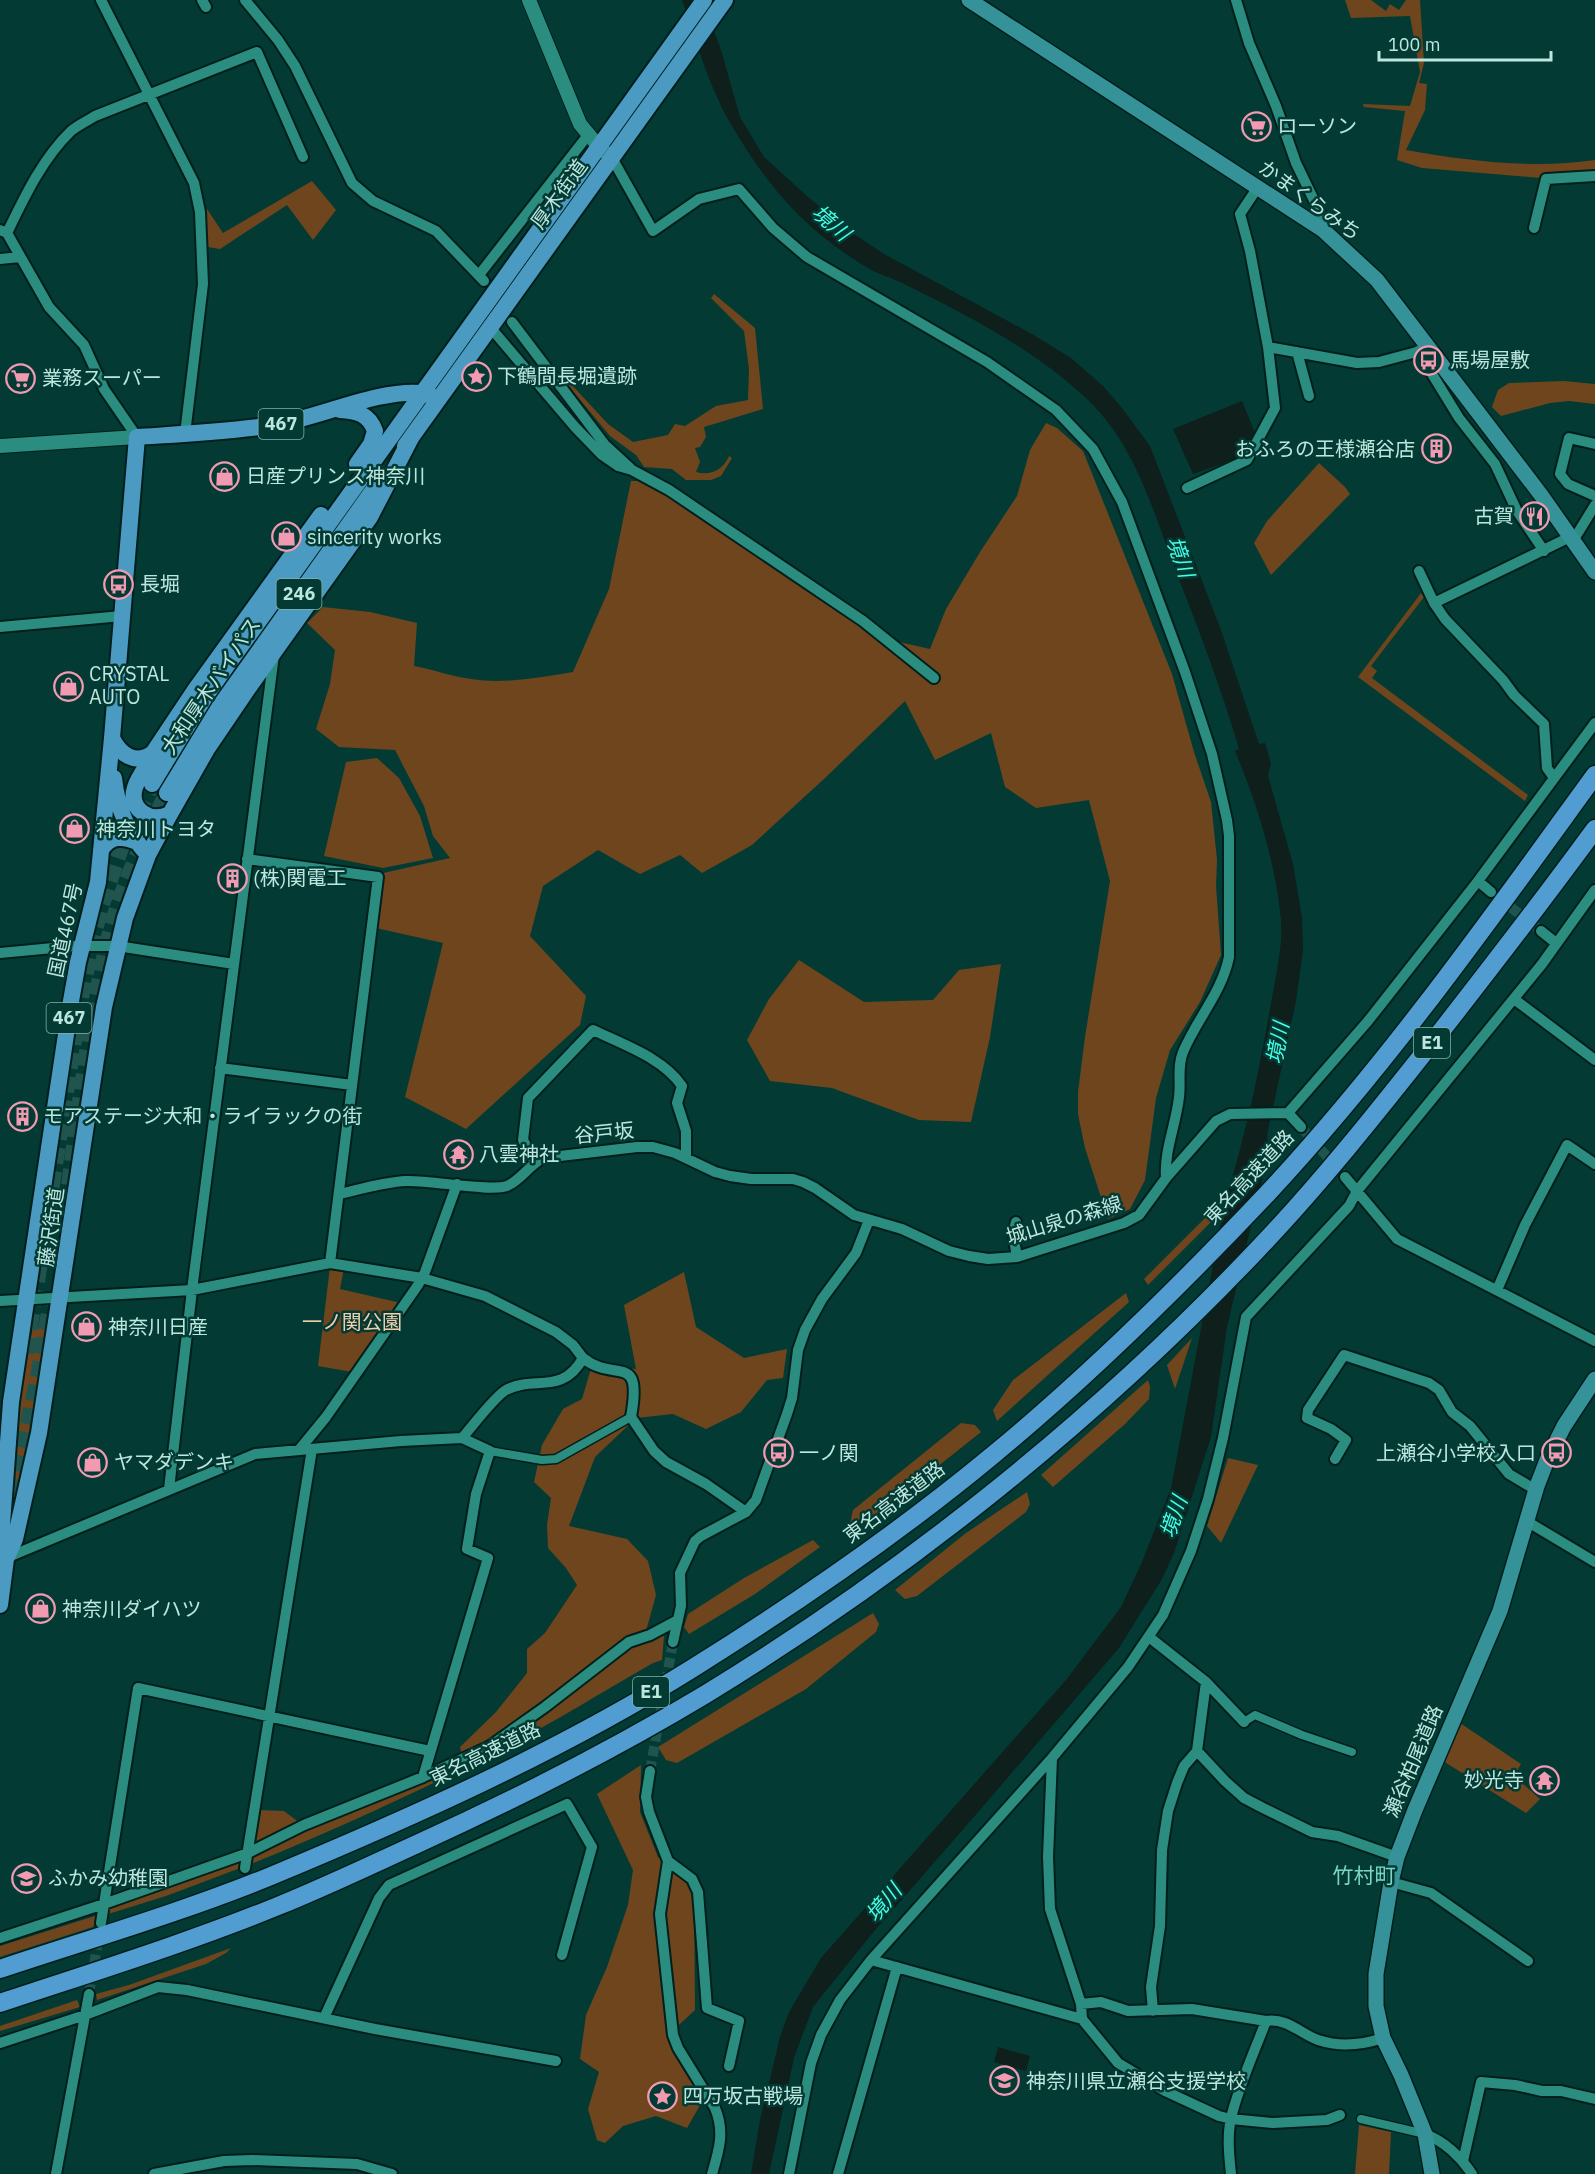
<svg xmlns="http://www.w3.org/2000/svg" width="1595" height="2174" font-family="'IBM Plex Sans','Noto Sans JP',sans-serif">
  <rect width="100%" height="100%" fill="#033b34"/>
  <path fill="#6f451d" d="M1345 0H1371L1386 11 1390 4 1399 10 1406 0H1420L1424 63 1419 83 1427 84 1425 110 1406 150C1467 161 1533 169 1595 160V171L1543 173 1541 178 1422 168 1397 160 1405 111 1364 107 1363 104 1410 106 1420 72 1410 16 1351 18Z
    M312 181 336 210 313 240 287 205 220 249 208 247 203 212 207 209 223 233Z
    M714 294 755 328 763 409 704 427 706 437 700 447 695 448 700 462 696 472C711 476 723 470 729 456L732 458 721 476 711 480H686L672 469 644 467 636 455 610 436 567 384H571L608 424 633 442 668 435 675 424 685 426 716 406 748 400 749 369 744 331 711 298Z
    M1564 381 1595 384V404L1569 401 1550 403 1501 416 1492 407 1498 390 1509 383Z
    M1046 423 1057 428 1083 451 1172 674 1194 752 1211 802 1217 860 1216 886 1221 955 1200 1002 1170 1050 1156 1098 1145 1180 1130 1209 1108 1219 1085 1148 1078 1114V1092L1085 1037 1110 881 1089 800 1036 808 1005 787 991 733 935 760 905 701 825 778 752 845 702 873 680 855 640 874 598 850 543 886 530 936 586 996 580 1025 466 1129 405 1097 443 943 376 928 379 874 450 858 433 836 424 806 395 750 339 747 316 729 330 684 335 650 307 623 323 607 370 612 417 623 414 666C431 669 447 675 465 678 501 685 537 678 573 672L609 589 631 481H654L890 640 930 649 946 609 980 552 1017 496 1030 450Z
    M1319 463 1345 487 1350 494 1271 575 1254 543 1267 521Z
    M1421 593 1424 597 1371 666 1377 671 1372 678 1528 795 1525 801 1358 677Z
    M377 758 399 778 420 816 433 858 383 868 324 856 346 762Z
    M799 960 864 1002 933 1000 959 970 1001 964 990 1037 971 1122 919 1120 832 1088 770 1081 747 1040 769 999Z
    M1213 1210 1212 1221 1148 1285 1144 1279Z
    M330 1267 344 1268 340 1289 401 1303 352 1372 318 1366Z
    M684 1272 696 1327 744 1358 787 1349 783 1378 767 1380 741 1412 706 1429 673 1414 636 1418 595 1457 569 1526 627 1539 648 1561 656 1595 646 1631 634 1640 650 1635 664 1636 662 1660 653 1663C597 1695 543 1729 485 1758 408 1796 330 1832 251 1864L254 1851 495 1749 576 1682 540 1703 490 1746 461 1752 460 1747 496 1712 527 1673V1649L545 1633 577 1585 566 1568 548 1548 547 1525 551 1498 534 1482 542 1445 563 1409 582 1399 592 1365 636 1369 624 1305Z
    M1126 1293 1129 1302 997 1421 993 1410 1013 1380Z
    M33 1326 53 1329 9 1541 13 1438Z
    M1192 1338 1175 1389 1167 1365Z
    M1148 1380 1150 1387 1149 1399 1125 1424 1053 1487 1041 1475Z
    M961 1423 975 1425 981 1432 853 1534 850 1524 853 1510Z
    M1228 1458 1258 1465 1221 1543 1207 1526Z
    M1027 1492 1030 1504 1026 1512 917 1596 905 1599 895 1590 966 1533Z
    M813 1540 820 1547 755 1594 689 1634 684 1627 688 1614 744 1578Z
    M873 1613 879 1624 876 1632 806 1689 677 1763 666 1760 658 1747Z
    M1460 1723 1521 1764 1514 1776 1540 1799 1526 1813 1443 1761Z
    M641 1765 640 1812 658 1857 683 1878 694 1890 695 2010 667 2036 703 2100 687 2128 656 2116 623 2126 605 2143 597 2140 588 2109 599 2072 580 2059 586 2015 607 1967 628 1905 633 1870 597 1794Z
    M259 1810 284 1811 300 1823 248 1853Z
    M243 1857V1867L166 1896 105 1915 110 1905Z
    M98 1915 93 1927 0 1957V1946Z
    M231 1948 226 1953 206 1964 97 2000 96 1994 129 1985Z
    M77 2000 80 2007 0 2031V2026Z
    M1359 2125 1391 2132 1389 2174H1355Z"/>
  <path fill="#0e1f1c" d="M682 0H703L722 53 740 117 764 157 807 196 848 230 884 254 1032 334 1071 358 1103 386 1122 408 1150 446 1221 630 1259 744 1265 743 1271 763 1268 776 1293 864 1302 918 1303 950 1296 1001 1267 1135 1269 1151 1227 1327 1211 1437 1174 1553 1162 1579 1119 1648 979 1811 871 1935 813 2007 794 2058 769 2174H751L760 2120 780 2037 789 2012 821 1958 1066 1680 1121 1607 1142 1562 1171 1488 1225 1201C1246 1136 1260 1066 1272 998 1276 975 1283 944 1281 921 1276 863 1257 804 1235 751L1239 749C1221 687 1198 628 1175 569 1153 510 1135 445 1088 400 1036 350 967 315 902 283 891 277 877 274 866 267 812 234 777 198 743 144 734 129 724 114 717 97 703 66 693 32 682 0Z
    M1242 401 1255 433 1244 456 1193 474 1173 429Z
    M998 2047 1030 2056 1026 2071 994 2062Z"/>
  <g fill="none" stroke-linecap="round" stroke-linejoin="round">
    <path stroke="#1f554e" stroke-width="10" stroke-dasharray="10 5" stroke-linecap="butt" d="M1499 898 1541 931
      M1301 1127 1345 1177
      M650 1771 673 1642
      M89 1994 99 1935"/>
    <path stroke="#1f554e" stroke-width="16" stroke-dasharray="16 8" stroke-linecap="butt" d="M69 1185C80 1104 89 1021 108 941 120 889 143 841 167 793
      M26 1353 80 1002 93 938 101 907 121 848 152 784
      M7 1493 21 1456 39 1372 51 1300"/>
    <defs>
      <path id="pedestrian" d="M490 1451 542 1460 556 1459 631 1417
        M1244 1722 1255 1715 1302 1735 1352 1752
        M1361 2119 1425 2134"/>
      <path id="minor" d="M101 0 194 183 200 212 203 284 185 434
        M202 0 206 7
        M245 0 278 40 295 66 352 183 373 201 436 231 484 281
        M1236 0 1249 43 1276 106 1296 163 1322 217 1323 230
        M612 158 653 231 699 199 739 189 773 228 807 257 987 362 1056 410 1093 449 1122 502 1185 672 1212 754 1227 820 1229 836V957C1222 992 1197 1019 1183 1052 1177 1066 1181 1082 1179 1097 1176 1125 1164 1150 1166 1178
        M1534 228 1546 179 1595 176
        M0 230 7 233 49 307 84 345 104 389 137 437
        M7 233C24 198 42 159 71 131 78 125 87 121 95 116L257 52 303 157
        M0 259 20 257
        M479 275 588 135
        M512 322 605 445 630 468
        M490 327 575 427 602 455 618 466 632 470 669 490 863 621 934 678
        M1268 347 1357 363 1379 362 1424 350
        M1418 351 1459 418 1495 464 1517 511 1544 551
        M1297 352 1309 396
        M1595 444 1569 438 1560 474 1568 484 1595 496
        M1187 488 1247 460 1275 408 1268 347 1250 251 1240 214 1258 187
        M1573 541 1595 505
        M1419 571 1434 603 1445 619 1503 680 1514 695 1544 724 1547 768 1554 778
        M1434 603 1570 537
        M0 627 122 616
        M247 859 378 877 330 1263
        M1478 881 1491 892
        M1541 931 1556 943
        M0 953 74 946H117L234 964
        M1514 999 1595 1060
        M220 1068 352 1085
        M1288 1113 1368 1021 1478 881 1595 723
        M1288 1113 1301 1127
        M535 1162 523 1140 528 1098 593 1030C624 1045 663 1058 682 1086L677 1103 686 1131V1157
        M1345 1177 1397 1239 1595 1341
        M339 1194C361 1189 384 1182 406 1181 430 1180 491 1192 507 1186 521 1180 529 1165 543 1158L637 1147H653L675 1153 715 1172 730 1176 751 1179H793L803 1182 815 1188 854 1215 902 1229 949 1251 969 1256 988 1259 1017 1257 1124 1223 1139 1215 1166 1178 1216 1121 1230 1114 1288 1113
        M1016 1222 1013 1234 1017 1257
        M1497 1290 1525 1225 1567 1145 1595 1164
        M0 1301 192 1290 330 1263 422 1278 485 1296 556 1332 573 1345 583 1358C562 1396 534 1375 506 1390 494 1397 472 1427 462 1438
        M583 1358C615 1384 643 1350 631 1417L654 1451 666 1462 706 1484 746 1512
        M299 1450 326 1417 418 1285 425 1272 457 1184
        M1335 1459 1346 1440 1331 1429 1307 1418 1308 1410 1344 1355 1429 1383 1439 1390 1452 1412 1470 1426 1509 1474 1536 1490
        M169 1489 192 1290 274 655
        M1528 1522 1595 1562
        M6 1558 255 1454 401 1441 462 1438 490 1451 476 1494 467 1549 488 1558 423 1777
        M1149 1637 1206 1682 1244 1722
        M673 1642 681 1606 680 1573 695 1541 701 1536 746 1512 756 1500 787 1414 792 1398 798 1350 805 1330 822 1299 856 1253 869 1220
        M1197 1751 1225 1781 1244 1798 1263 1808 1312 1832 1338 1836 1397 1857
        M1052 1758 1048 1857 1050 1909 1081 2004 1082 2019 1118 2063 1165 2091 1219 2116 1231 2119 1273 2123 1327 2120 1340 2115
        M650 1771 646 1797 649 1812 668 1861 660 1914 673 2035 678 2048 715 2108C725 2132 719 2150 712 2174
        M668 1861 692 1879 698 1892 707 2008 739 2021 729 2066
        M245 1868 312 1449
        M1391 1882 1431 1893 1528 1961
        M101 1923 138 1688 430 1751
        M0 1938 104 1904 248 1853 304 1825 423 1777 490 1746 545 1707 629 1642 650 1635 678 1620
        M871 1960 1082 2019
        M1081 2004 1101 2002 1128 2011 1192 2009 1266 2021C1288 2018 1299 2033 1318 2040 1339 2047 1362 2045 1383 2038
        M1153 2011 1151 1987 1160 1926 1162 1850 1168 1811 1177 1783 1184 1766 1197 1751 1206 1682
        M324 2018 379 1898 389 1885 567 1804 592 1847 562 1955
        M0 2043 85 2015 158 1987 187 1990 375 2029 556 2061
        M1425 2134C1444 2141 1461 2157 1472 2174
        M1463 2161 1481 2082 1515 2085 1542 2091H1561L1595 2099
        M56 2174 89 1994
        M154 2174 224 2161 252 2160 357 2164 392 2174
        M789 2174 811 2063 821 2035 840 2000 871 1960 1052 1758 1128 1667 1163 1615 1191 1551 1208 1499 1223 1438 1246 1317 1349 1206 1357 1191 1542 964 1595 890
        M838 2174 897 1967
        M1231 2174C1229 2155 1227 2136 1231 2118 1239 2085 1254 2053 1266 2021"/>
      <path id="tertiary" d="M529 0 580 124 599 147 605 152
        M0 446 137 437"/>
      <path id="secondary" d="M969 0 1323 230 1377 280 1541 495 1595 572
        M1432 2174 1425 2134 1401 2075 1383 2038 1376 2006V1974L1391 1882 1397 1857 1415 1810 1500 1611 1537 1486 1547 1460 1564 1426 1595 1379"/>
      <path id="trunk" d="M340 410C357 411 369 414 375 431L371 444 357 464
        M405 446 725 0
        M112 738C120 754 135 766 153 753L195 690 321 515
        M157 751C147 767 119 796 143 813 151 819 161 818 170 814
        M114 778C117 807 128 834 148 855
        M152 784 205 697 231 660 704 0
        M167 793 220 706 376 486
        M101 850C110 835 123 836 137 842
        M6 1559 1 1537 11 1402 71 1001 78 962 98 882 112 738 137 437C183 434 228 432 274 425 319 418 378 389 421 393 427 394 433 397 439 399
        M0 1605 6 1559 15 1539 39 1433 104 1007 125 918 148 855 170 814 207 749 249 687 370 517 411 438"/>
      <path id="motorway" d="M0 1969C90 1939 183 1912 271 1876 415 1816 560 1751 693 1668 797 1603 899 1533 993 1455 1090 1375 1181 1285 1267 1194 1388 1064 1491 918 1595 775
        M0 2003C93 1972 187 1943 278 1906 325 1887 371 1865 417 1844 516 1799 613 1750 706 1694 907 1571 1096 1420 1258 1249 1321 1183 1378 1111 1435 1039 1489 970 1543 900 1595 829"/>
    </defs>
    <use href="#pedestrian" stroke="#021f1b" stroke-width="11"/>
    <use href="#minor" stroke="#021f1b" stroke-width="14"/>
    <use href="#tertiary" stroke="#021f1b" stroke-width="16"/>
    <use href="#secondary" stroke="#021f1b" stroke-width="18"/>
    <use href="#trunk" stroke="#021f1b" stroke-width="20"/>
    <use href="#motorway" stroke="#021f1b" stroke-width="21"/>
    <use href="#pedestrian" stroke="#2b8d80" stroke-width="8"/>
    <use href="#minor" stroke="#2b8d80" stroke-width="10"/>
    <use href="#tertiary" stroke="#2b8d80" stroke-width="14"/>
    <use href="#secondary" stroke="#369299" stroke-width="15"/>
    <use href="#trunk" stroke="#4a9ac2" stroke-width="16"/>
    <use href="#motorway" stroke="#519dd2" stroke-width="18"/>
  </g>
  <defs>
    <symbol id="supermarket-ring" viewBox="-11 -11 22 22"><circle r="9.5" fill="#033b34" stroke="#f19ab2" stroke-width="1.5"/><path d="M-6-5.5h2.5l.6 2H6L4.5 2H-2.5L-4.4-4H-6ZM-1.5 3.2a1.3 1.3 0 1 0 .1 0ZM3 3.2a1.3 1.3 0 1 0 .1 0Z" fill="#f19ab2"/></symbol>
    <symbol id="bus-ring" viewBox="-11 -11 22 22"><circle r="9.5" fill="#033b34" stroke="#f19ab2" stroke-width="1.5"/><path d="M-5-6H5V4H4V6H2V4H-2V6H-4V4H-5ZM-3.5-4V0h7V-4ZM-3.5 1.2v1.5H-2V1.2ZM2 1.2v1.5H3.5V1.2Z" fill="#f19ab2"/></symbol>
    <symbol id="sight-ring" viewBox="-11 -11 22 22"><circle r="9.5" fill="#033b34" stroke="#f19ab2" stroke-width="1.5"/><path d="M0-6L1.8-2.2L6-1.7L2.9 1.2L3.7 5.4L0 3.3L-3.7 5.4L-2.9 1.2L-6-1.7L-1.8-2.2Z" fill="#f19ab2"/></symbol>
    <symbol id="building-ring" viewBox="-11 -11 22 22"><circle r="9.5" fill="#033b34" stroke="#f19ab2" stroke-width="1.5"/><path d="M-4-6H4V6H1V3H-1V6H-4ZM-2.5-4.3h1.7v1.8h-1.7ZM.8-4.3h1.7v1.8H.8ZM-2.5-1h1.7V.8h-1.7ZM.8-1h1.7V.8H.8Z" fill="#f19ab2"/></symbol>
    <symbol id="shop-ring" viewBox="-11 -11 22 22"><circle r="9.5" fill="#033b34" stroke="#f19ab2" stroke-width="1.5"/><path d="M-5-2.5h2.3a2.7 3.5 0 0 1 5.4 0H5L5.5 6h-11ZM-1.5-2.5h3a1.5 2.3 0 0 0-3 0Z" fill="#f19ab2"/></symbol>
    <symbol id="restaurant-ring" viewBox="-11 -11 22 22"><circle r="9.5" fill="#033b34" stroke="#f19ab2" stroke-width="1.5"/><path d="M-5-6h1v4h1v-4h1v4h1v-4h1v5L-1.5 .5V6h-2V.5L-5-1ZM5-6V6H3V1.5H1.5Q1.5-4 5-6Z" fill="#f19ab2"/></symbol>
    <symbol id="temple-ring" viewBox="-11 -11 22 22"><circle r="9.5" fill="#033b34" stroke="#f19ab2" stroke-width="1.5"/><path d="M0-6L5-2H3V0L6.5 2.5H4V6H1.5V3h-3V6H-4V2.5H-6.5L-3 0V-2H-5Z" fill="#f19ab2"/></symbol>
    <symbol id="school-ring" viewBox="-11 -11 22 22"><circle r="9.5" fill="#033b34" stroke="#f19ab2" stroke-width="1.5"/><path d="M0-5L7-2L0 1L-7-2ZM-4 1L0 2.5L4 1V4Q0 6-4 4Z" fill="#f19ab2"/></symbol>
  </defs>
  <g fill-rule="evenodd">
    <use href="#supermarket-ring" x="1240" y="110" width="33" height="33"/>
    <use href="#bus-ring" x="1412" y="344" width="33" height="33"/>
    <use href="#sight-ring" x="460" y="360" width="33" height="33"/>
    <use href="#supermarket-ring" x="4" y="362" width="33" height="33"/>
    <use href="#building-ring" x="1420" y="432" width="33" height="33"/>
    <use href="#shop-ring" x="208" y="460" width="33" height="33"/>
    <use href="#restaurant-ring" x="1518" y="500" width="33" height="33"/>
    <use href="#shop-ring" x="270" y="520" width="33" height="33"/>
    <use href="#bus-ring" x="102" y="568" width="33" height="33"/>
    <use href="#shop-ring" x="52" y="670" width="33" height="33"/>
    <use href="#shop-ring" x="58" y="812" width="33" height="33"/>
    <use href="#building-ring" x="216" y="862" width="33" height="33"/>
    <use href="#building-ring" x="6" y="1100" width="33" height="33"/>
    <use href="#temple-ring" x="442" y="1138" width="33" height="33"/>
    <use href="#shop-ring" x="70" y="1310" width="33" height="33"/>
    <use href="#bus-ring" x="762" y="1436" width="33" height="33"/>
    <use href="#bus-ring" x="1540" y="1436" width="33" height="33"/>
    <use href="#shop-ring" x="76" y="1446" width="33" height="33"/>
    <use href="#shop-ring" x="24" y="1592" width="33" height="33"/>
    <use href="#temple-ring" x="1528" y="1764" width="33" height="33"/>
    <use href="#school-ring" x="10" y="1862" width="33" height="33"/>
    <use href="#school-ring" x="988" y="2064" width="33" height="33"/>
    <use href="#sight-ring" x="646" y="2080" width="33" height="33"/>
  </g>
  <g text-anchor="middle" stroke-width="5" stroke-linejoin="round" paint-order="stroke">
    <g fill="#033b34" stroke="#84b3ac" stroke-width="1.5">
      <rect x="258.5" y="409" width="45" height="30" rx="4.5"/>
      <rect x="276.5" y="579" width="45" height="30" rx="4.5"/>
      <rect x="46.5" y="1003" width="45" height="30" rx="4.5"/>
      <rect x="1414" y="1028" width="36" height="30" rx="4.5"/>
      <rect x="633" y="1677" width="36" height="30" rx="4.5"/>
    </g>
    <g font-size="18" font-weight="bold" fill="#bce7df">
      <text x="281" y="430">467</text>
      <text x="299" y="600">246</text>
      <text x="69" y="1024">467</text>
      <text x="1432" y="1049">E1</text>
      <text x="651" y="1698">E1</text>
    </g>
    <g font-size="20" fill="#bce7df" stroke="#033b34" text-anchor="start">
      <text x="1277" y="133">ローソン</text>
      <text x="1450" y="367">馬場屋敷</text>
      <text x="497" y="383">下鶴間長堀遺跡</text>
      <text x="42" y="385">業務スーパー</text>
      <text x="1415" y="456" text-anchor="end">おふろの王様瀬谷店</text>
      <text x="246" y="483">日産プリンス神奈川</text>
      <text x="1514" y="523" text-anchor="end">古賀</text>
      <text x="307" y="544">sincerity works</text>
      <text x="140" y="591">長堀</text>
      <text x="89" y="681">CRYSTAL<tspan x="89" dy="23">AUTO</tspan></text>
      <text x="96" y="836">神奈川トヨタ</text>
      <text x="253" y="885">(株)関電工</text>
      <text x="43" y="1123">モアステージ大和・ライラックの街</text>
      <text x="479" y="1161">八雲神社</text>
      <text x="108" y="1334">神奈川日産</text>
      <text x="799" y="1460">一ノ関</text>
      <text x="1536" y="1460" text-anchor="end">上瀬谷小学校入口</text>
      <text x="114" y="1469">ヤマダデンキ</text>
      <text x="62" y="1616">神奈川ダイハツ</text>
      <text x="1524" y="1787" text-anchor="end">妙光寺</text>
      <text x="48" y="1885">ふかみ幼稚園</text>
      <text x="1026" y="2088">神奈川県立瀬谷支援学校</text>
      <text x="683" y="2103">四万坂古戦場</text>
    </g>
    <g font-size="20" fill="#bce7df" stroke="#033b34">
      <text transform="translate(559 194) rotate(-54)" y="7">厚木街道</text>
      <text transform="translate(1310 200) rotate(36)" y="7">かまくらみち</text>
      <text transform="translate(211 686) rotate(-56)" y="7">大和厚木バイパス</text>
      <text transform="translate(65 930) rotate(-78)" y="7">国道467号</text>
      <text transform="translate(604 1133) rotate(-6)" y="7">谷戸坂</text>
      <text transform="translate(1249 1177) rotate(-47)" y="7">東名高速道路</text>
      <text transform="translate(1064 1220) rotate(-17)" y="7">城山泉の森線</text>
      <text transform="translate(51 1227) rotate(-82)" y="7">藤沢街道</text>
      <text transform="translate(894 1502) rotate(-37)" y="7">東名高速道路</text>
      <text transform="translate(485 1754) rotate(-26)" y="7">東名高速道路</text>
      <text transform="translate(1413 1761) rotate(-67)" y="7">瀬谷柏尾道路</text>
    </g>
    <g font-size="20" fill="#f2cdad" stroke="#033b34">
      <text x="352" y="1329">一ノ関公園</text>
    </g>
    <g font-size="21" font-style="italic" fill="#43ffe6" stroke="#033b34">
      <text transform="translate(831 223) rotate(41)" y="7">境川</text>
      <text transform="translate(1180 557) rotate(71)" y="7">境川</text>
      <text transform="translate(1278 1043) rotate(-80)" y="7">境川</text>
      <text transform="translate(1174 1517) rotate(-71)" y="7">境川</text>
      <text transform="translate(884 1903) rotate(-50)" y="7">境川</text>
    </g>
    <g font-size="21" fill="#7ad6c7" stroke="#033b34">
      <text x="1364" y="1883">竹村町</text>
    </g>
  </g>
  <path d="M1379 51v9h172v-9" fill="none" stroke="#bce7df" stroke-width="3"/>
  <text x="1388" y="51" font-size="18" fill="#bce7df" stroke="#033b34" stroke-width="4.5" paint-order="stroke">100 m</text>
</svg>
